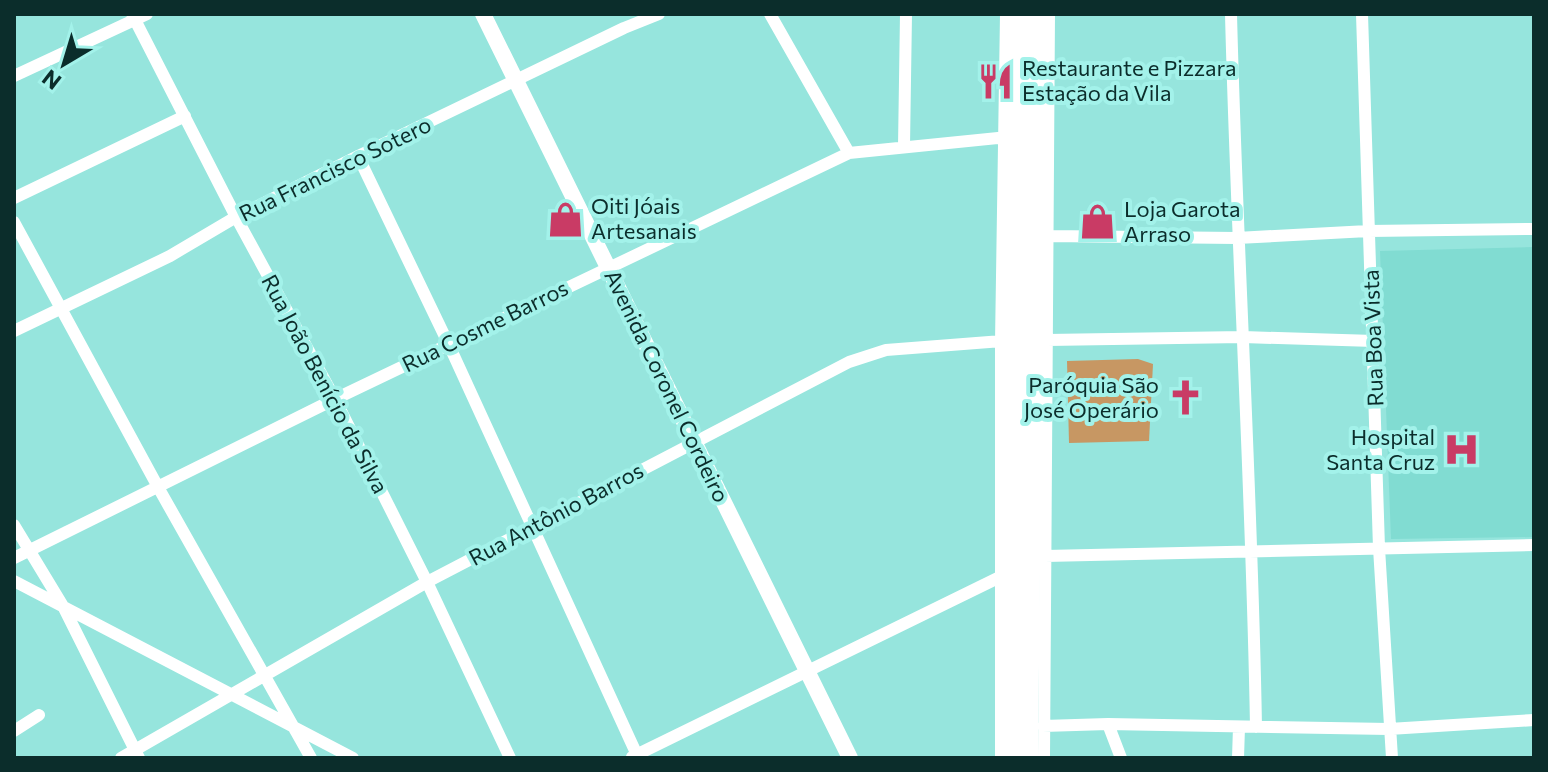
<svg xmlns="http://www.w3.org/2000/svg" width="1548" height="772" font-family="Commissioner,sans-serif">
  <rect width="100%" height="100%" fill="#96e5dd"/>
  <path fill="#81dcd2" d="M1534 247V537L1391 539 1380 251Z"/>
  <path fill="#c79763" d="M1138 359 1153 364 1149 441 1069 443 1067 361Z"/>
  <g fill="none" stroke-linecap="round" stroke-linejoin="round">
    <path stroke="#fff" stroke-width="12" d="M132 14 236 217 335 399 427 582 510 758
      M770 14 849 153
      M1231 14C1237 252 1252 489 1256 727
      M1362 14 1379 548 1392 758
      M14 76 147 14
      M904 146 906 14
      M358 156 449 345 637 755
      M14 198 185 116
      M14 222 158 487 311 758
      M1042 233 1048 236 1237 238 1368 231 1534 229
      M14 331 170 256 236 217 358 156 624 28 659 14
      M1047 340 1243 337 1374 341
      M14 525 63 606 139 758
      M1045 556 1534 545
      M14 558 335 399 849 153 1018 136
      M14 581 353 758
      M1108 724 1121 758
      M1043 726 1108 724 1389 729 1534 720
      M14 731 39 715
      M632 757 1002 576
      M121 758 427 582 849 362 886 350 1015 340
      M1001 758V342L1006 14
      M1044 758 1049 14
      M1238 758 1239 727"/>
    <path stroke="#fff" stroke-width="16" d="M483 14 850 758"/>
    <path stroke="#fff" stroke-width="20" d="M1012 758 1019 14
      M1028 758 1036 14"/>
  </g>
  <defs>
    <symbol id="restaurant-bare" viewBox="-9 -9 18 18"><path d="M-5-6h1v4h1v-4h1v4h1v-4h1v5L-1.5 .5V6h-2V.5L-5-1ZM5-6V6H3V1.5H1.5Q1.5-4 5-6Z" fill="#c93b65" stroke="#a3f2ea" stroke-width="2.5" paint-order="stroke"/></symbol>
    <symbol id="shop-bare" viewBox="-9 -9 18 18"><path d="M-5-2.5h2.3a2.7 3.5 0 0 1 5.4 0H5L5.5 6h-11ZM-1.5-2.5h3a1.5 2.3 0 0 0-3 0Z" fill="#c93b65" stroke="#a3f2ea" stroke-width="2.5" paint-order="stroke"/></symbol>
    <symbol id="church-bare" viewBox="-9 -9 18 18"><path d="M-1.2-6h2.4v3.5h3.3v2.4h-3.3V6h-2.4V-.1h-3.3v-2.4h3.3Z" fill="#c93b65" stroke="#a3f2ea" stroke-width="2.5" paint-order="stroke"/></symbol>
    <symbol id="hospital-bare" viewBox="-9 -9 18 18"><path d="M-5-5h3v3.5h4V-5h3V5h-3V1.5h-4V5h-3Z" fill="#c93b65" stroke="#a3f2ea" stroke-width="2.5" paint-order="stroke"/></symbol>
  </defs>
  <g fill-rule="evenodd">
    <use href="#restaurant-bare" x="970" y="56" width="51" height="51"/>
    <use href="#shop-bare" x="540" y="194" width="51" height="51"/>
    <use href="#shop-bare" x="1072" y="196" width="51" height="51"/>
    <use href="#church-bare" x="1160" y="372" width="51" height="51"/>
    <use href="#hospital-bare" x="1436" y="424" width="51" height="51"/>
  </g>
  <g text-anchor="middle" stroke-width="8" stroke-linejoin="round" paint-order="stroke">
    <g font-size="22" fill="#0b2d2b" stroke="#a3f2ea" text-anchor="start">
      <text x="1022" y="76">Restaurante e Pizzara<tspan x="1022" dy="25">Estação da Vila</tspan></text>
      <text x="591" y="214">Oiti Jóais<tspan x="591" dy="25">Artesanais</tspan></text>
      <text x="1124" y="217">Loja Garota<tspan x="1124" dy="25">Arraso</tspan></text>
      <text x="1159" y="393" text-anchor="end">Paróquia São<tspan x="1159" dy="25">José Operário</tspan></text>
      <text x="1435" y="445" text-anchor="end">Hospital<tspan x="1435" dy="25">Santa Cruz</tspan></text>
    </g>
    <g font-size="22" fill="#0b2d2b" stroke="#a3f2ea">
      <text transform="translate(335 169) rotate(-26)" y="8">Rua Francisco Sotero</text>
      <text transform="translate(485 326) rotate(-26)" y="8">Rua Cosme Barros</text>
      <text transform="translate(1373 338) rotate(-92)" y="8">Rua Boa Vista</text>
      <text transform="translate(325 384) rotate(62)" y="8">Rua João Benício da Silva</text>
      <text transform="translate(667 386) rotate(64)" y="8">Avenida Coronel Cordeiro</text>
      <text transform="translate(556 514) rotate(-28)" y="8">Rua Antônio Barros</text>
    </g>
  </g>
  <rect width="1548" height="772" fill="none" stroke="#0b2d2b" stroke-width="32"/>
  <g transform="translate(64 64) rotate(218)" stroke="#a3f2ea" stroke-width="6" paint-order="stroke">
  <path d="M0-6L14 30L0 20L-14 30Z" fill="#0b2d2b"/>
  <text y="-12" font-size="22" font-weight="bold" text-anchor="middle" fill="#0b2d2b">N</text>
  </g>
</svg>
